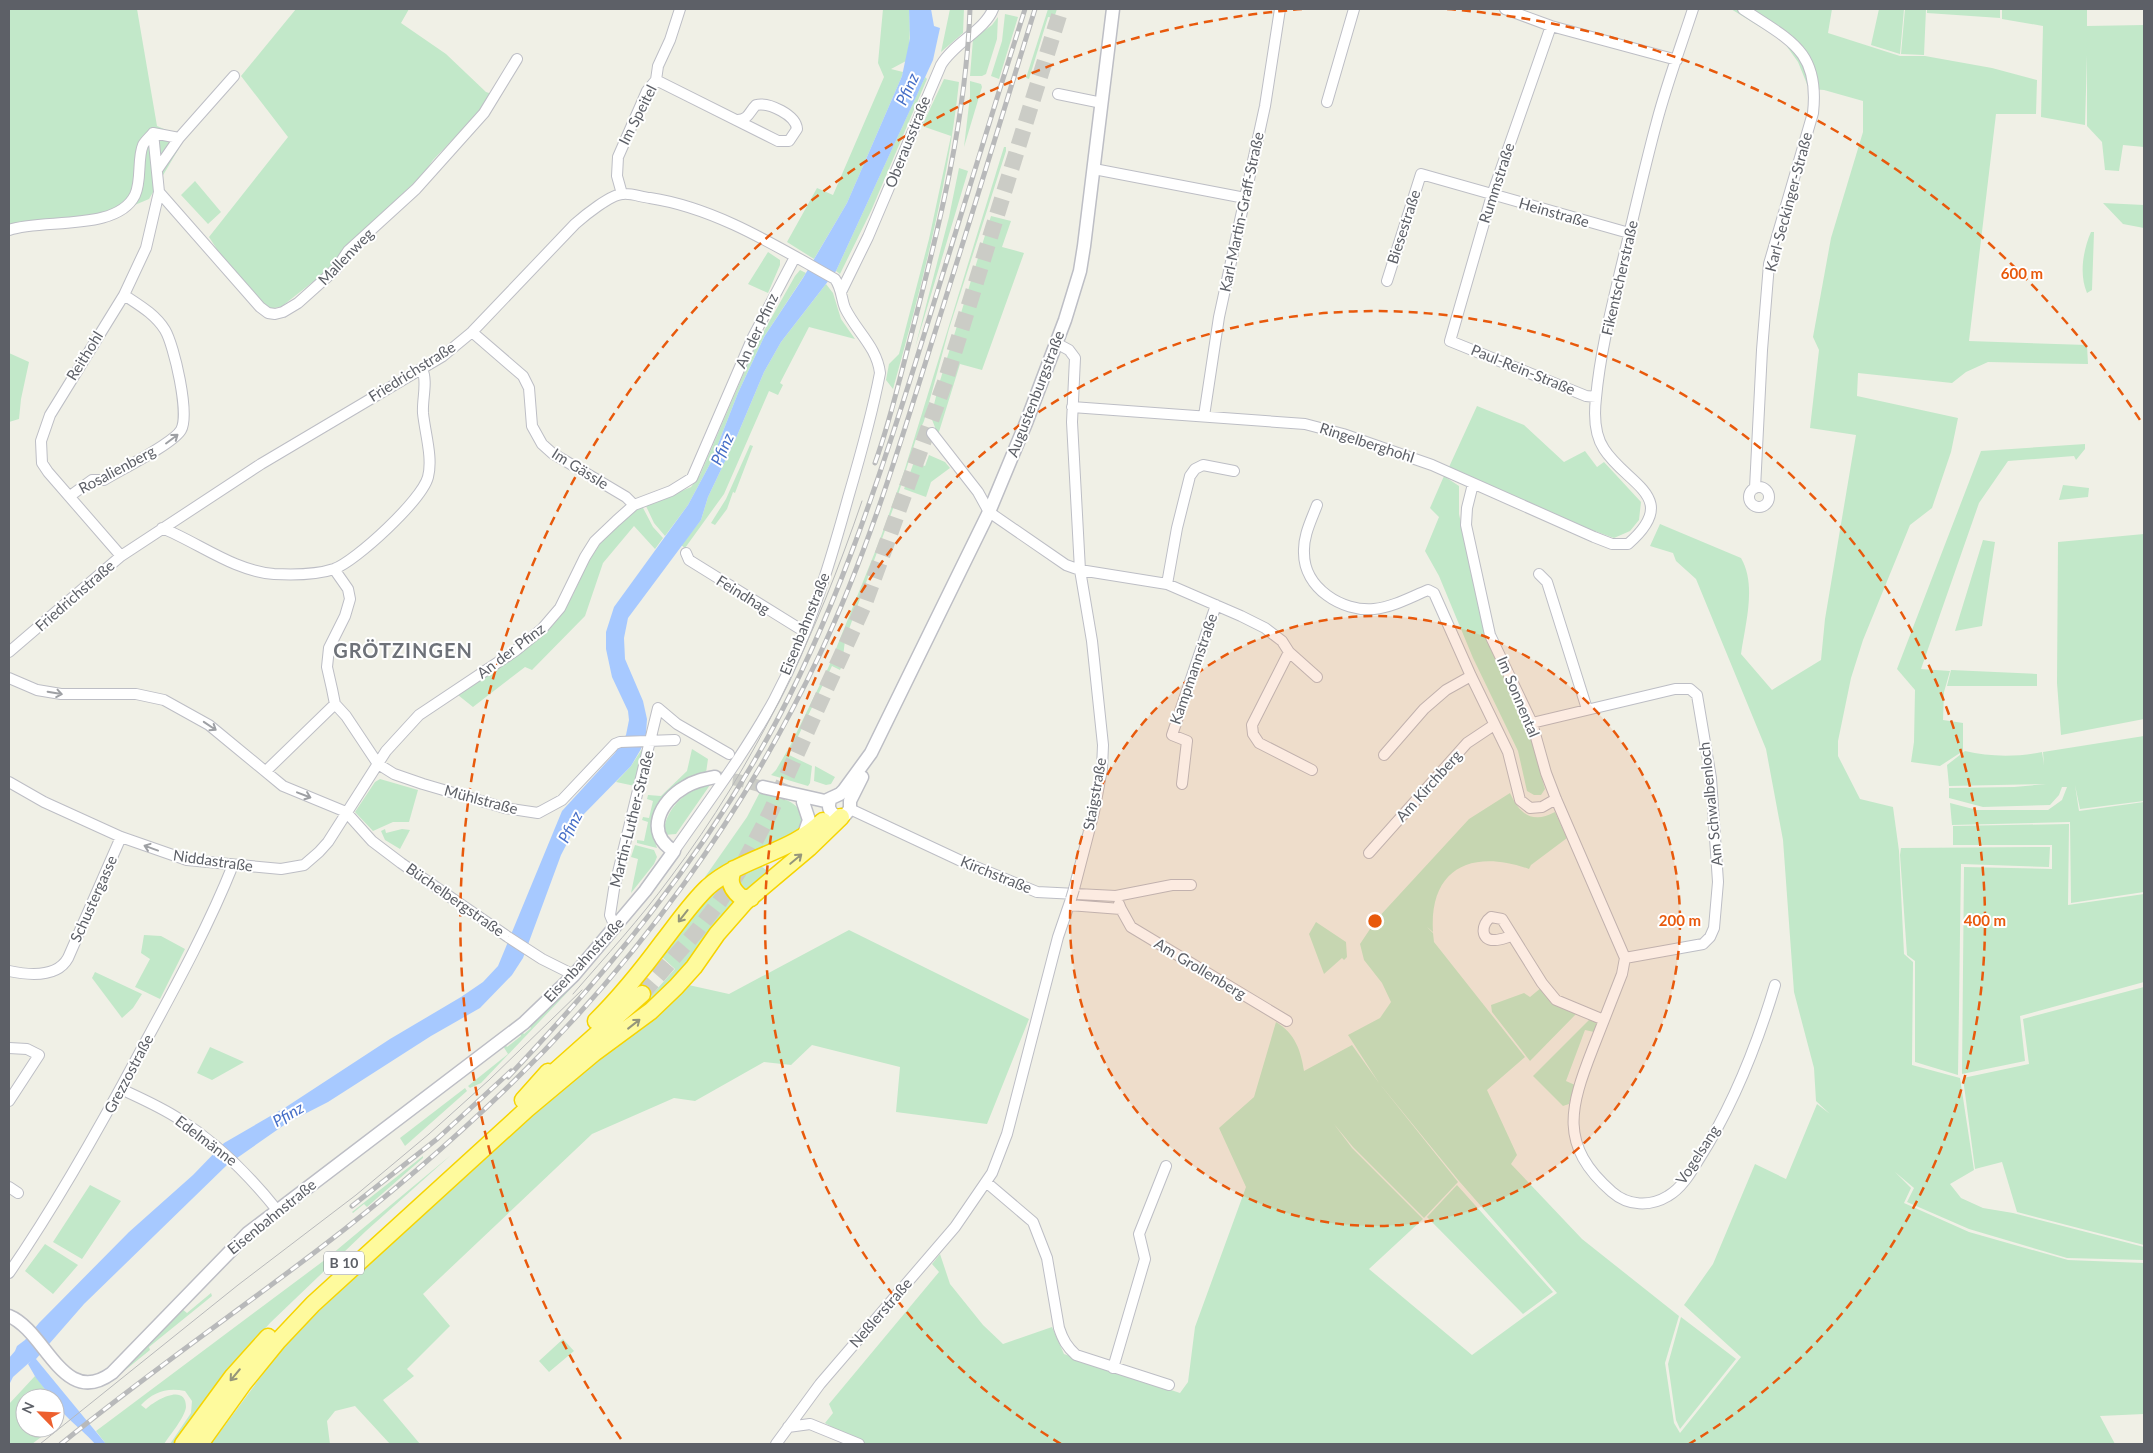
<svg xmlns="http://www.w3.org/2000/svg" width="2153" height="1453" font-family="Lato,sans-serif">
  <rect width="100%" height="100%" fill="#f0f0e6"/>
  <path fill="#c2e8c9" d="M9 9H137L157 126 185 138 149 199 99 220 9 232Z
    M296 9H409L401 23 446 54 486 92 492 94 487 104 433 160 424 173 353 242 333 266 281 307 266 309 220 254 209 237 288 137 241 76Z
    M883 9H909C910 26 911 43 906 61L891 69 903 72 902 76 847 203 814 259 787 242 817 188 833 195 884 77 878 63Z
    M950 9H964L963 33 941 52Z
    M1048 9H1057L1054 18 1048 17 1029 79 1026 78Z
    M1731 9H1832L1828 33 1900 56H1925L1992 68 2037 80 2036 114H1996L1969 341 2087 345 2088 364 1988 362 1966 372 1952 383 1858 373 1857 396 1958 418 1951 452 1932 508 1910 525 1863 640 1851 678 1838 741V756L1860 799 1893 807 1899 851 1904 954 1913 962 1912 1065 1960 1078 1974 1170 1950 1184 1961 1198 1983 1208 2013 1213 2144 1247V1260L2067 1258 1969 1229 1907 1202 1914 1188 1895 1172 1911 1188 1904 1203 1969 1232 2068 1260 2144 1263V1414L2100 1416 2115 1444H861L825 1423 833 1413 829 1404 939 1272 932 1264 940 1254 950 1284 983 1325 1003 1344 1052 1327 1064 1354 1180 1393 1188 1382 1195 1327 1246 1187 1219 1128 1254 1097 1276 1022C1295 1033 1301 1051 1304 1071L1352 1045 1379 1083 1458 1182 1424 1218 1353 1147 1334 1124 1352 1148 1423 1219 1369 1269 1472 1355 1557 1293 1459 1181 1379 1083 1348 1035 1380 1018 1391 1002 1382 983 1364 960 1360 944 1376 920 1469 819 1510 793C1520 815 1533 824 1555 812L1567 838 1531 865 1529 869C1473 849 1429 867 1433 932L1427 927 1433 933 1434 942 1525 1057 1487 1090 1517 1155 1511 1164 1582 1239 1679 1316 1665 1363 1674 1423 1680 1433 1741 1357 1684 1305 1713 1264 1755 1164 1786 1179 1817 1104 1830 1114 1816 1101 1814 1068 1794 992 1783 840 1766 749 1696 579 1676 561 1673 553 1650 546 1660 524 1741 558C1757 585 1745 625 1741 654L1772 690 1821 660 1825 619 1856 435 1810 428 1819 350 1813 337 1831 238 1863 132V101L1824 90 1809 89 1798 62 1783 41Z
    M1879 9H1904L1900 54 1871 45Z
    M1905 9H1926L1924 55 1901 54Z
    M1927 9H2000V18L1927 13Z
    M2002 9H2087V26L2144 25V147L2123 145 2119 171 2105 170 2102 142 2087 126V55L2085 125 2041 117 2043 26 2002 19Z
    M1005 14 1018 17 999 79 991 76 1002 41Z
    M998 17 997 39 986 74 982 76H970L973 39 992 25Z
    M925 77 927 79 871 211 840 274 836 271Z
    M944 79 959 82C948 186 921 288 893 389L886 380 889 364 899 354 929 239 951 136 922 126Z
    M970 81 981 84 982 87 964 147 970 96Z
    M1004 147H1006V151L949 329 924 421 916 439 898 495 845 640 842 666 840 670 832 666 789 755 812 766 810 783 808 786 771 775 776 770 790 746 829 666 879 542 903 475Z
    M959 168 968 171 915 348 949 217Z
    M195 181 221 212 208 224 181 195Z
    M2103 203 2144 205V228L2123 224Z
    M991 216 1011 221 1002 247 1024 253 982 370 960 364 938 435 931 417 939 384Z
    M2091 232H2094L2092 290 2087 293C2079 275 2083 250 2091 232Z
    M768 252 780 260V265L768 293 748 284Z
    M800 270 806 273 764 337 738 393 711 462 688 505 665 536 654 523 646 506 691 487 700 475 756 345 795 276Z
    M826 284 833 293 841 319 855 339 809 327 780 383 783 385 778 395 769 391 724 494 685 548 681 545 701 520 708 497 737 436 764 372 781 342Z
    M9 353 29 362 21 399 19 419 9 422Z
    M1477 406 1524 425 1564 462 1585 451 1597 467 1604 462 1641 502 1639 520 1630 531 1614 538 1589 529 1449 467Z
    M2085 444V449L2076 460 2074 456 2008 461 1979 503 1921 669 1950 671 1944 692 1943 720 1963 723V751L1940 766 1911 762 1914 742 1915 690 1897 669 1981 451Z
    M750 445 753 446 735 493 733 492 727 509 715 525 711 523 726 499Z
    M929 455 945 462 950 468 931 482 926 497 904 489 914 462 925 466Z
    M1444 476 1459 486V514L1486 638 1527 725 1545 789 1541 795H1534L1527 791 1518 751 1473 658 1439 576 1425 551 1439 517 1430 508Z
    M2063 485 2089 488 2088 497 2059 500Z
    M642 506 653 527 663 538 655 549 634 526 603 563 585 616 532 670 525 667 473 707 458 695 545 633 559 618 573 595 588 562 600 544 630 514Z
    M2144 534V719L2061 735 2057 683 2058 542Z
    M1983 540 1995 542 1982 626 1955 631Z
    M1951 670 2037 674V686H1947Z
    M2144 736V801L2080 809 2075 785 2079 811 2144 802V892L2071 903 2070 822 1952 825 1950 803 1977 810H2048L2062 800 2067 787H2062L2059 795 2050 805 1983 807 1949 798V788L2014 787 2046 784 1949 786 1947 765 1965 751C1989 757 2018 757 2042 752L2044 765 2043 752Z
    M642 749 644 751 635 786 616 782 631 766Z
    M692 749 708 759 706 773 653 817 651 830 657 848 637 843V840L644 841 648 822 642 820 643 817 649 818 653 801 647 799 648 795 661 796 687 771Z
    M815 766 835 777 831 784 826 785 814 781Z
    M380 779 418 790 409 822H393L373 831 355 812 375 782Z
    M710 785 676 834 664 835C663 811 686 788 710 785Z
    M760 792C786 801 804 798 802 831L707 879 705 877 747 817Z
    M2069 824 2068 905 2144 894V982L2020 1016 2025 1061 1962 1074 1964 867 2052 869V845H1953V826Z
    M385 829 386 833 402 829 410 830 400 849 385 840 381 831Z
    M635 845 654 850 657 857 654 864 631 893 638 859 631 857Z
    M2050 847 2049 867 1961 864 1958 1075 1915 1062V961L1907 955 1900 855 1901 848Z
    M761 866 766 870 765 875 747 890H740L737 878Z
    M721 882 737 902 670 989 623 1022 648 999 675 969 662 957 635 987Z
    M1316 922 1346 942 1347 957 1344 960 1342 958 1324 974 1309 934Z
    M849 930 1029 1019 987 1124 896 1112 900 1067 812 1045 791 1065 764 1062 695 1101 674 1098 592 1134 423 1294 450 1326 407 1369 414 1376 383 1400 420 1444H390L355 1406 335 1411 327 1421 330 1444H211L289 1339 517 1127 684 984 729 994Z
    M144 935 161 936 185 949 160 999 135 987 150 959 141 953Z
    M95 972 142 994 133 1008 122 1018 92 978Z
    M580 979 481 1083 470 1088 468 1086 508 1054 503 1046 505 1044 507 1047 521 1036 520 1033 522 1032 524 1034 531 1028 529 1025Z
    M1542 987 1578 1012 1530 1061 1492 1012 1491 1005 1524 993 1530 997Z
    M2144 987V1245L2017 1212 2002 1162 1975 1169 1963 1078 2029 1064 2023 1019Z
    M1590 1019 1598 1023 1594 1032 1585 1030 1566 1081 1575 1085 1569 1104 1563 1106 1533 1076Z
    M210 1047 244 1062 212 1080 197 1073Z
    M465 1088 467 1091 405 1146 400 1138Z
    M451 1155 366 1231 270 1323 216 1384 174 1444H170L191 1413 192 1401 185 1391C167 1387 153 1392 141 1405L146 1409C154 1401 186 1382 186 1407 185 1417 170 1435 164 1444H106L96 1431 326 1259Z
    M423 1156V1158L367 1207 364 1204 353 1213 352 1212Z
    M90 1185 121 1201 82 1259 53 1242Z
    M1457 1185 1553 1292 1523 1314 1427 1217Z
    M45 1244 78 1265 53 1294 25 1271Z
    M211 1293 212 1296 149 1347 150 1350 113 1380 182 1309 187 1313Z
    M1681 1317 1736 1359 1680 1429 1676 1420 1668 1364Z
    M563 1339 574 1351 549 1372 539 1361Z
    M35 1376 52 1398H25V1428H53L32 1444H9V1404Z"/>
  <path fill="#a7c9ff" d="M909 9H931L934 26 940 28 933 60 836 271 781 342 764 372 737 436 708 497 701 520 628 618 624 638 625 659 643 701 647 719 646 734 641 749 631 766 583 815 574 830 561 855 523 958 512 975 480 1008 431 1036 328 1102 287 1123 227 1165 84 1304 36 1359 106 1444H95C85 1431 57 1413 55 1398H52L36 1378 28 1364 31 1361 13 1377 9 1385V1358L15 1351 17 1346 25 1340 39 1323 129 1232 193 1175 224 1143 286 1107 390 1039 461 997 483 982 498 966 562 811 615 753 626 735 629 720 628 711 612 677 606 649V632L614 607 688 505 711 462 738 393 764 337 803 278 847 203 902 76 910 38Z"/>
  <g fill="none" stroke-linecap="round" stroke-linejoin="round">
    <path stroke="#cbccc6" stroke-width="12" stroke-dasharray="12 6" stroke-linecap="butt" d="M715 777 738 780 763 787"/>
    <path stroke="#cbccc6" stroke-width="16" stroke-dasharray="16 8" stroke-linecap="butt" d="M642 994 696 932 720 901 741 868 770 813 865 603 945 382 1061 9"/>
    <defs>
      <path id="minor" d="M1505 9 1551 26 1677 60
        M1743 9C1789 40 1820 50 1813 113L1769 264 1762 350 1755 488
        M1551 26 1492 195 1450 341 1586 396 1596 397
        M656 80 778 141H789L797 129C796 115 769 102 756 105 749 112 749 119 738 120
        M1058 94 1102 103
        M1327 102 1354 9
        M153 133 179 138
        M1094 169 1245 198
        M157 170 179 138 234 76
        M159 192 260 307 268 313 275 314 283 312 298 303 336 269 348 251 416 189 484 113 517 59
        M622 194 617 176 618 157 647 91 656 80 658 66 670 40 680 9
        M9 230C42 218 117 232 135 195 142 180 137 159 143 145 145 141 150 137 153 133
        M1387 281 1421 174 1629 233
        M842 290 868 237 941 65C954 43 985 30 993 9
        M472 332 523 376 529 388 532 426 542 444 552 453 626 497 634 505
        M1056 343 1069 350 1075 358 1072 422 1080 570 1092 641 1103 745 1102 769 1094 812 1074 889
        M1072 407 1305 424 1343 434 1432 465 1594 537 1612 544H1628C1682 497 1627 485 1604 449 1594 434 1594 415 1596 398 1600 354 1611 310 1621 268 1633 219 1644 169 1657 121 1667 83 1681 46 1693 9
        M1204 416 1219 317 1265 106 1280 9
        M932 433 978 492 989 512 1066 565 1080 570 1167 584 1241 616 1265 628 1282 641 1289 652 1317 677
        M1473 484 1467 508 1466 525 1490 635 1532 723 1546 773 1556 799 1625 958
        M1749 497a10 10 0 1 1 20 0a10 10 0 1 1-20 0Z
        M70 496 92 480H104C120 470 173 444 181 430 190 414 174 345 165 330 155 314 139 305 124 295
        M1317 505C1311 521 1303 536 1304 553 1304 588 1342 612 1374 609 1393 607 1411 597 1428 590L1434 593 1471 676 1508 752 1520 800 1530 808 1542 807 1556 799
        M162 528C199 543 234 571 274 574 293 575 316 575 334 569 356 561 422 500 428 477 433 458 425 433 423 413 422 399 428 381 422 369
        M686 553 689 560 805 632
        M121 556 48 472 42 463 41 441 50 415 124 295 146 248 159 192 153 133
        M334 569 348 589 350 599 345 616 329 648 327 667 332 689 335 704 346 716 378 764 394 774 423 784 505 808 538 813 562 800 615 744 620 742 675 740
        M1539 574 1547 582 1587 709
        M1167 584 1177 528 1190 476 1195 469 1203 465 1234 471
        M9 652 121 556 261 464 443 356 472 332 575 224C584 216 611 194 623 194 631 193 641 197 650 198 716 208 776 246 835 279 842 289 841 298 845 308 856 331 877 347 880 373 872 415 860 457 848 498 829 567 808 636 774 700 745 753 708 802 674 851
        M1289 652 1252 725 1253 734 1259 743 1312 770
        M9 678 37 690 61 694H136L164 700 209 725 283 786 346 812 372 841 401 863 508 937 542 959 574 975
        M1532 723 1675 689H1690L1697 695 1711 778 1718 882 1714 928 1710 937 1703 944 1625 958
        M1384 755 1424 709 1446 690 1471 676
        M266 771 335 704
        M9 782 44 802 121 837 187 860 281 869 304 865 319 852 328 842 386 751 419 715 515 651 542 629 560 608 585 557 595 541 616 521 634 505 671 491 692 478 753 337 795 257
        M1182 784 1187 741 1172 735 1216 605
        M850 809 959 860 1037 892 1116 896 1172 885H1191
        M1369 853 1467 743 1494 725
        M1069 905 1121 909 1119 904
        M1121 909 1131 927 1287 1021
        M615 927 610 915 614 889 658 708 677 724 729 754
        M1512 936C1507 937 1501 940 1495 940 1480 941 1481 924 1491 917L1502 919 1542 983 1556 1000 1604 1020
        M1625 958 1622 974C1612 999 1603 1023 1593 1048 1570 1107 1558 1145 1612 1192 1628 1206 1650 1207 1668 1196 1682 1188 1691 1172 1699 1159 1733 1106 1757 1045 1775 985
        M9 971C28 975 57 978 68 958L121 837
        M9 1048 27 1049 39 1055 9 1101
        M121 1089C140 1098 161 1107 179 1119 217 1143 249 1175 277 1210
        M986 1182 1033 1222 1047 1258 1059 1328C1063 1340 1067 1347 1076 1355L1169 1385
        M9 1187 18 1193
        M9 1273C58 1202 100 1127 140 1052 173 991 207 930 233 865
        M1113 1368 1145 1259 1139 1234 1166 1166
        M788 1427 810 1424 859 1444
        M776 1444 820 1384 955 1227 992 1173 1007 1134 1058 937 1071 899"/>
      <path id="tertiary" d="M763 787 825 801 840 794 844 790 871 753 989 512 1026 423 1065 320 1080 271 1084 246 1113 9
        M831 798C827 806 829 812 836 816L845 815 850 809V801L862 777
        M803 802 809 820 803 837
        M9 1316C46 1331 63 1409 112 1373L248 1233 524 1023 574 975 645 891 674 851C644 833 660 801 685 787 694 781 704 779 715 777"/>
      <path id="trunk" d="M734 869C727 881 732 890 742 898H751
        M596 1021C620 997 642 970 662 943 677 924 691 903 708 887 742 857 791 853 823 821
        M543 1082 642 994
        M523 1100 548 1072
        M183 1444 233 1376 268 1337
        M200 1444 243 1384 278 1341 313 1304 527 1109 594 1053 651 1011 676 987 694 967 717 934 745 902 809 848 841 817"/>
    </defs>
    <use href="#minor" stroke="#bdbec5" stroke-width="12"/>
    <use href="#tertiary" stroke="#bdbec5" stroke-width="15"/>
    <use href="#trunk" stroke="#f6d400" stroke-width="19"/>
    <use href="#minor" stroke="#fff" stroke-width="10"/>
    <use href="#tertiary" stroke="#fff" stroke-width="12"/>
    <use href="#trunk" stroke="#fefa9d" stroke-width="16"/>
    <path stroke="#b8b9ba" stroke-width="1" d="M573 994C606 956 640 919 670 878 756 764 816 636 862 501
      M40 1444 238 1285 356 1195 429 1134 489 1080 582 990"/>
    <defs>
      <path id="rail" d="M875 463C891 419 901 373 913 328 940 223 966 118 970 9
        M508 1077C608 971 697 865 768 737 833 619 876 489 916 361 952 243 988 126 1025 9
        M352 1206 437 1139 511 1071
        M61 1444C144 1376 234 1314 319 1249 386 1198 450 1143 510 1085 637 962 743 816 819 656 864 561 895 461 926 361 963 244 999 126 1035 9"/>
    </defs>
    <use href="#rail" stroke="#b8b9ba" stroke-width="5"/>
    <use href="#rail" stroke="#fff" stroke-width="3" stroke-dasharray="9" stroke-linecap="butt"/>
    <defs>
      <path id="minor-bridge" d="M1071 899 1074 889"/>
    </defs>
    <use href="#minor-bridge" stroke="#bdbec5" stroke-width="12" stroke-linecap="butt"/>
    <use href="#minor-bridge" stroke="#fff" stroke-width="10"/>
  </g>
  <defs><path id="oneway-shaft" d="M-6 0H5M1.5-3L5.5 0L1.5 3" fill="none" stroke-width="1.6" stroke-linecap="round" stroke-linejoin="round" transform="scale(1.25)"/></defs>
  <g stroke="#9ea0a4">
    <use href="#oneway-shaft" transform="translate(172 439) rotate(-37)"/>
    <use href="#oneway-shaft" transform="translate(55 693) rotate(10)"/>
    <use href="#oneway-shaft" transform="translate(210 726) rotate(34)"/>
    <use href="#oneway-shaft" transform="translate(304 795) rotate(21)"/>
    <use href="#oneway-shaft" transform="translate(151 848) rotate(-160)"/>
  </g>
  <g stroke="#95967a">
    <use href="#oneway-shaft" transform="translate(796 859) rotate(-40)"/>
    <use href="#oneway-shaft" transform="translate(683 916) rotate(128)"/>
    <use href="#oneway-shaft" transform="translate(634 1024) rotate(-38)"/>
    <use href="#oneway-shaft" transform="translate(235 1375) rotate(130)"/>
  </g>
  <circle cx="1375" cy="921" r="305" fill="#e8590c" fill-opacity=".12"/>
  <g fill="none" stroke="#e8590c" stroke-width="2.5" stroke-dasharray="9 6">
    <circle cx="1375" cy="921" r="305"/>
    <path d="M1061 1444A610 610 0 1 1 1689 1444"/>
    <path d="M621 1439A915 915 0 0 1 1303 9M1447 9A915 915 0 0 1 2142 423"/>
  </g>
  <g text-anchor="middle" stroke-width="4" stroke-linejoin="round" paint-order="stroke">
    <rect fill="#fff" stroke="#8e9095" stroke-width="1" x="324" y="1251.5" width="40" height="23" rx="4"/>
    <g font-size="14" font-weight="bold" fill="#5d6067">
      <text x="344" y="1268">B 10</text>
    </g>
    <g font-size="15" fill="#5d6067" stroke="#fff">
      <text transform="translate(638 115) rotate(-63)" y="5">Im Speitel</text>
      <text transform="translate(908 142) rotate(-68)" y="5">Oberausstraße</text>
      <text transform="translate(1497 183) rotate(-72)" y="5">Rummstraße</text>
      <text transform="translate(1789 202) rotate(-75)" y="5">Karl-Seckinger-Straße</text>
      <text transform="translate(1242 212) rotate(-78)" y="5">Karl-Martin-Graff-Straße</text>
      <text transform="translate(1554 213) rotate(16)" y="5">Heinstraße</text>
      <text transform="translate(1404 227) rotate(-72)" y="5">Biesestraße</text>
      <text transform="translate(346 257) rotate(-46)" y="5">Mallenweg</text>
      <text transform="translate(1620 278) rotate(-77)" y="5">Fikentscherstraße</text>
      <text transform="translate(757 331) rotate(-65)" y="5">An der Pfinz</text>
      <text transform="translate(85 356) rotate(-58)" y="5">Reithohl</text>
      <text transform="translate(1523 370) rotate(22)" y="5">Paul-Rein-Straße</text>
      <text transform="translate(412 372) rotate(-32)" y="5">Friedrichstraße</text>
      <text transform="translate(1036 394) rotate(-69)" y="5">Augustenburgstraße</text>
      <text transform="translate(1367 443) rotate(18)" y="5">Ringelberghohl</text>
      <text transform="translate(580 469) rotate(32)" y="5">Im Gässle</text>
      <text transform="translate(117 470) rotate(-28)" y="5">Rosalienberg</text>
      <text transform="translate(743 595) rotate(32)" y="5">Feindhag</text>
      <text transform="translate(75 596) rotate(-41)" y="5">Friedrichstraße</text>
      <text transform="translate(805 624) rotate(-68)" y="5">Eisenbahnstraße</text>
      <text transform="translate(511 651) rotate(-37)" y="5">An der Pfinz</text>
      <text transform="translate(1194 669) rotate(-71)" y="5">Kampmannstraße</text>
      <text transform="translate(1518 697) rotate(67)" y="5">Im Sonnental</text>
      <text transform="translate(1429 786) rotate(-48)" y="5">Am Kirchberg</text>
      <text transform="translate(1095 794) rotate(-80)" y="5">Staigstraße</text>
      <text transform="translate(481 800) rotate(15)" y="5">Mühlstraße</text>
      <text transform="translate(1711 804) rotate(-96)" y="5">Am Schwalbenloch</text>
      <text transform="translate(632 819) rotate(-76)" y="5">Martin-Luther-Straße</text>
      <text transform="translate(213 861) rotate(8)" y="5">Niddastraße</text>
      <text transform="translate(996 875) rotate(22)" y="5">Kirchstraße</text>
      <text transform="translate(94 899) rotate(-66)" y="5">Schustergasse</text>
      <text transform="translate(455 900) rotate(35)" y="5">Büchelbergstraße</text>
      <text transform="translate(584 960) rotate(-47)" y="5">Eisenbahnstraße</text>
      <text transform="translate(1200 969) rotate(31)" y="5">Am Grollenberg</text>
      <text transform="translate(129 1074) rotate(-62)" y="5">Grezzostraße</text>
      <text transform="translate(206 1141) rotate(37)" y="5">Edelmänne</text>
      <text transform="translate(1698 1155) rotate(-57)" y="5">Vogelsang</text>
      <text transform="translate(272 1217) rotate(-39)" y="5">Eisenbahnstraße</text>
      <text transform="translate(881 1313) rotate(-49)" y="5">Neßlerstraße</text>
    </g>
    <g font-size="16" font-style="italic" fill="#456ec7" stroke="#fff">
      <text transform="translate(907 89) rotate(-65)" y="6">Pfinz</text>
      <text transform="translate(722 449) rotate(-65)" y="6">Pfinz</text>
      <text transform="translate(570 827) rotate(-62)" y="6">Pfinz</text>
      <text transform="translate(288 1114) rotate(-30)" y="6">Pfinz</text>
    </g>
    <g font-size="20" font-weight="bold" letter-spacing="1" fill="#6e7279" stroke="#fff">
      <text x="403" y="658">GRÖTZINGEN</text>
    </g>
  </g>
  <circle cx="1375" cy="921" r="8" fill="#e8590c" stroke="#fff" stroke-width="2.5"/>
  <g font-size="15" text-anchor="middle" font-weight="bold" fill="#e8590c" stroke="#fff" stroke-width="4" stroke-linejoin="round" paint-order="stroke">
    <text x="2022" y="279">600 m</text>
    <text x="1680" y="926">200 m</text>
    <text x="1985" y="926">400 m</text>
  </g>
  <rect width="2153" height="1453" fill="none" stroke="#5d6067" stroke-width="20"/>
  <g transform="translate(40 1413) rotate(294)"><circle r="24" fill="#ffffff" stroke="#bebfc2"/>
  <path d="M0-4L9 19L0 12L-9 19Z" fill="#ed5f2e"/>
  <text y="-8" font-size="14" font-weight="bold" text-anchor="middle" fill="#5d6067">N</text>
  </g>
</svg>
